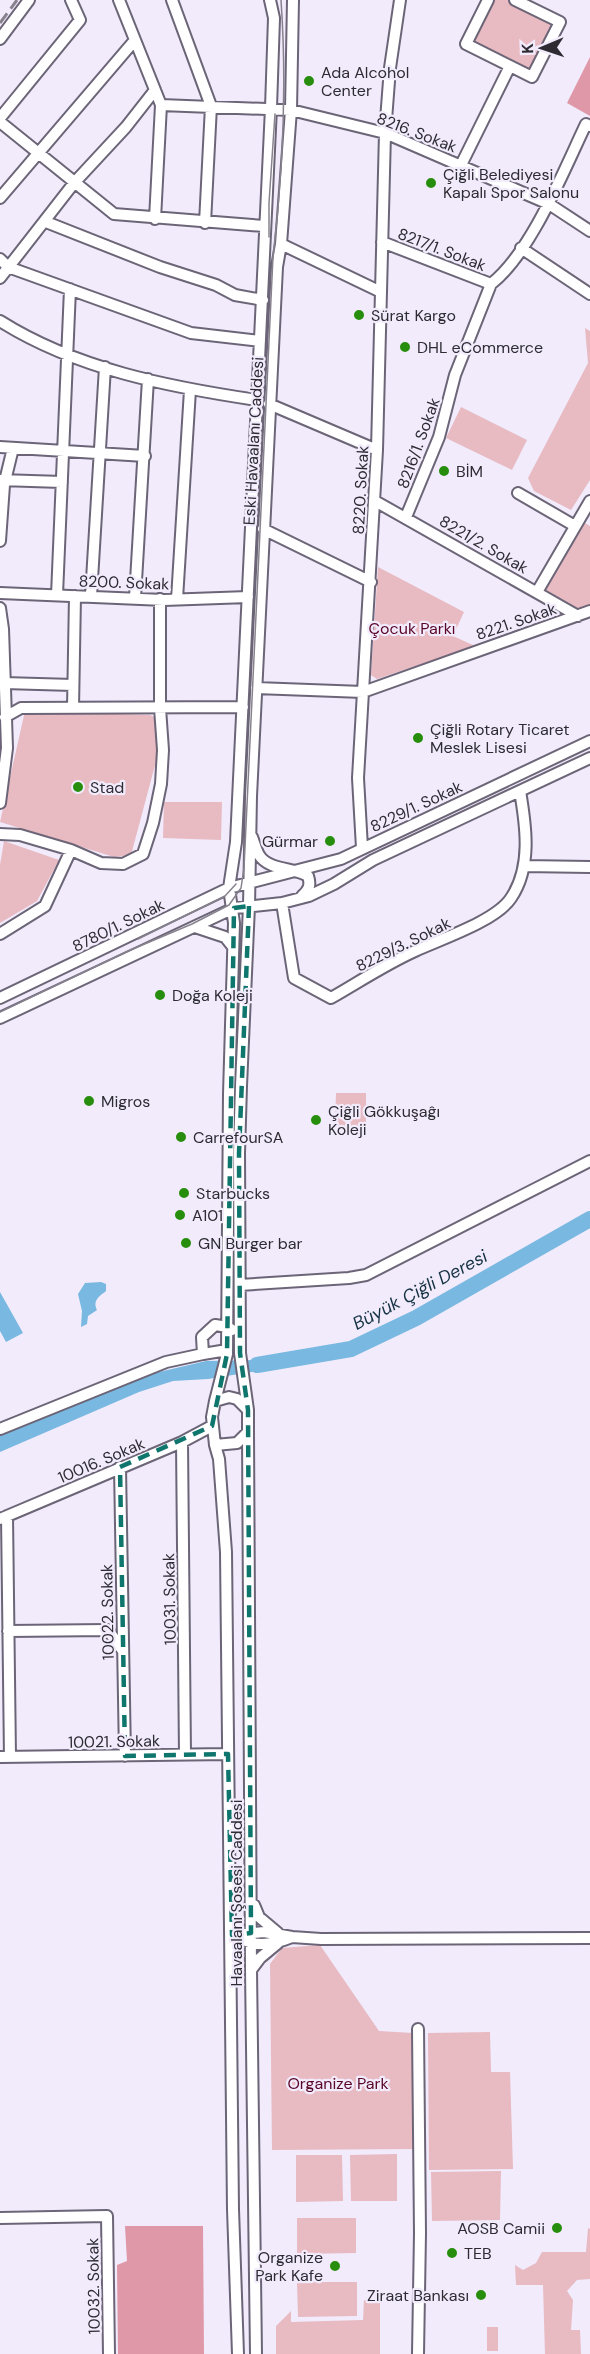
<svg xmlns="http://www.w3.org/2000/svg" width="590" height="2354" font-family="'DM Sans',sans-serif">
  <rect width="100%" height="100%" fill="#f1ebfc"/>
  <path fill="#e8bac2" d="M494 0H507L554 23 530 72 473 43Z
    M585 328 590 331V480L571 510 534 491 528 478 588 363Z
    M461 407 527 440 512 470 446 438Z
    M585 523 590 526V607L579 612 545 591Z
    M378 567 464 612 453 636 475 646 377 679 371 675Z
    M25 711 150 715 156 718 158 754 131 855 114 857 0 822Z
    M164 802H222L221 840 163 838Z
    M4 841 59 860 37 901 0 923V865Z
    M336 1093H366V1128L335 1127Z
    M320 1945 379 2031 413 2033 415 2149 272 2150 270 1964 282 1948Z
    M490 2032 491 2072H510L513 2169 429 2170 428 2033Z
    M397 2154V2201H351L350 2155Z
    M296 2155H342L343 2201 296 2202Z
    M501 2171 500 2220 432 2221 431 2172Z
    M297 2218H356V2253L297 2254Z
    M588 2228 590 2229V2279L577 2280 567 2291 573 2300 571 2330H580L581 2354H545L543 2285H516L515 2265 523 2270 536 2263 542 2252H586Z
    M297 2282H357V2316L298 2317Z
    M364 2300 380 2301V2354H276V2326L291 2311V2322L363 2320Z
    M487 2327H498V2351H487Z"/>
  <path fill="#df98a7" d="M590 57V116L567 103Z
    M125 2226H203L204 2354H118L117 2265 127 2261Z"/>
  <path fill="#79b8e0" d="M101 1282 106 1284V1291C100 1296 92 1300 97 1310L88 1316 87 1324 81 1327 82 1311 78 1294 85 1283Z
    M0 1292 23 1333 6 1342 0 1331Z
    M257 1360V1371L208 1379 173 1381 139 1392 0 1452V1434L76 1402 159 1372 206 1361Z"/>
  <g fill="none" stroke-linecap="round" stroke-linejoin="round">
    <path stroke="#79b8e0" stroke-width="16" d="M257 1365 351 1349 416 1318 590 1219"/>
    <defs>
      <path id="minor" d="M119 0 161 105 155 219
        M172 0 211 106 205 223
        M488 0 466 44 532 77 560 22 515 0
        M0 39 29 0
        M161 105 291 110 385 133 549 204 590 231
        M0 118 80 20 71 0
        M0 122 114 214 264 226
        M461 165 510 66
        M0 198 135 40
        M46 222 160 267 216 285 235 295 263 300
        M382 242 491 284
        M281 244 381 292
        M521 248 590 294
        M0 259 8 267 191 333 260 341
        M0 278 74 183 126 127 155 90
        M0 321C76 369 169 387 257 400
        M269 404 377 450
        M0 447 145 456
        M0 480 62 482
        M518 493 575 526
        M375 501 578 616
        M406 517 439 437 455 375 491 284C531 253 564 170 586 124L590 126
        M263 529 371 582
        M0 541 4 485 13 448
        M537 592 590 501
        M0 593 164 600 248 597
        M57 595 70 289
        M91 596 105 367
        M135 598 148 379
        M177 599 190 390
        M0 608 3 629 7 748 0 803
        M4 683 73 685
        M256 688 363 692 590 611
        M73 708 75 596
        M5 717 21 708 243 707
        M0 834 20 835 71 850 101 863 123 864 143 854 153 823 161 784 163 750 160 708V599
        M252 837C254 842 256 850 259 855 269 871 294 867 308 876 311 885 309 890 302 896
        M362 848 358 778 377 450 385 133 390 68 400 0
        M524 866 590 867
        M282 903 294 978 331 998C359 982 386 964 415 951 441 939 496 921 511 898 532 867 526 826 520 791
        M195 927 225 937 233 947
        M0 934 45 906 71 850
        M0 998 229 888 341 859 590 741
        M0 1018 234 908 282 903 309 896 334 884 373 860 590 758
        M240 1285 349 1278 366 1275 590 1161
        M203 1354 227 1350
        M229 1397 237 1399 248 1410V1432L237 1443 215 1445 212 1417 215 1401Z
        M215 1401 227 1354 229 1094 234 923 229 888 236 842 271 108 274 18 270 0
        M248 1410 240 1353 239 1153 241 1086 249 906 251 796 277 267 281 244 291 110 293 0
        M0 1429 166 1362 203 1354 202 1337 215 1325 228 1327 232 1330
        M248 1432 251 1970 256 2354
        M182 1442 185 1755
        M215 1445 219 1459 226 1552 233 2209 238 2354
        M120 1467 125 1756
        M7 1516 10 1757
        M0 1519 182 1442 212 1426
        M8 1631 108 1630 123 1651
        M0 1757 228 1754
        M254 1905 259 1917 278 1933
        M232 1935 264 1932 292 1937 321 1939 590 1938
        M246 1941C260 1947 277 1943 292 1937
        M251 1970 260 1958 278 1943
        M418 2029 420 2233 418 2354
        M0 2218 107 2216 109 2354"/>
    </defs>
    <use href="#minor" stroke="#6c6577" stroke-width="14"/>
    <use href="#minor" stroke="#fff" stroke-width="10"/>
    <path stroke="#87828e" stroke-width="1.5" d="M269 237V203L275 114
      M138 939 225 896 236 884
      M0 1012 128 951 192 924 229 905 241 888 244 868 273 257C283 172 287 86 281 0"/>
    <path stroke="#87828e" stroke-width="3" stroke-dasharray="12 6" stroke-linecap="butt" d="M0 23 17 0"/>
  </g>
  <path fill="none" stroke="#0f766e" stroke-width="4.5" stroke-dasharray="12 8" stroke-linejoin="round" d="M249 906 239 1153 240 1353 248 1410 251 1933 232 1935 228 1754 125 1756 120 1467 212 1426 227 1354 234 908Z"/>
  <g fill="#278e0d" stroke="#f1ebfc" stroke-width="2">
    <circle cx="309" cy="81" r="6"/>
    <circle cx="431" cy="183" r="6"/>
    <circle cx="359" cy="315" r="6"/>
    <circle cx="405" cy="347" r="6"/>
    <circle cx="444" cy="471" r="6"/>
    <circle cx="418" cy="738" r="6"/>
    <circle cx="78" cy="787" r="6"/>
    <circle cx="330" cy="841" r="6"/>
    <circle cx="160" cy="995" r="6"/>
    <circle cx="89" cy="1101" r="6"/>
    <circle cx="316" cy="1120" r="6"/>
    <circle cx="181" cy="1137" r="6"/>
    <circle cx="184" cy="1193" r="6"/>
    <circle cx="180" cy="1215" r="6"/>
    <circle cx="186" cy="1243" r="6"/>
    <circle cx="557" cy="2228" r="6"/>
    <circle cx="452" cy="2253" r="6"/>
    <circle cx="335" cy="2266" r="6"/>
    <circle cx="481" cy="2295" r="6"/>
  </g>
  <g text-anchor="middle" stroke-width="4.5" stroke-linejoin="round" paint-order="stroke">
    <g font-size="16" fill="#2e2b33" stroke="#f1ebfc" text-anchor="start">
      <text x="321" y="78">Ada Alcohol<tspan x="321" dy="18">Center</tspan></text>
      <text x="443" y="180">Çiğli Belediyesi<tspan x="443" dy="18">Kapalı Spor Salonu</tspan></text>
      <text x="371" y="321">Sürat Kargo</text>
      <text x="417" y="353">DHL eCommerce</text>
      <text x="456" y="477">BİM</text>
      <text x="430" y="735">Çiğli Rotary Ticaret<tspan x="430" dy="18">Meslek Lisesi</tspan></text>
      <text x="90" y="793">Stad</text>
      <text x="318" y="847" text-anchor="end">Gürmar</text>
      <text x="172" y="1001">Doğa Koleji</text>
      <text x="101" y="1107">Migros</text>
      <text x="328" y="1117">Çiĝli Gökkuşaĝı<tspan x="328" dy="18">Koleji</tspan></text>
      <text x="193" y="1143">CarrefourSA</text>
      <text x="196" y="1199">Starbucks</text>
      <text x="192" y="1221">A101</text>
      <text x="198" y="1249">GN Burger bar</text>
      <text x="545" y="2234" text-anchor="end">AOSB Camii</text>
      <text x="464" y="2259">TEB</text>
      <text x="323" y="2263" text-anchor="end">Organize<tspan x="323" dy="18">Park Kafe</tspan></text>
      <text x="469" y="2301" text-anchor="end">Ziraat Bankası</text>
    </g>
    <g font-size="16" fill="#2e2b33" stroke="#f1ebfc">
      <text transform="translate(417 132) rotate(21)" y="6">8216. Sokak</text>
      <text transform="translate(442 249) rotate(21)" y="6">8217/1. Sokak</text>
      <text transform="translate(253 441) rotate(-87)" y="6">Eski Havaalanı Caddesi</text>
      <text transform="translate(418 443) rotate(-70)" y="6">8216/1. Sokak</text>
      <text transform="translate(360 490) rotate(-87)" y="6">8220. Sokak</text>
      <text transform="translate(484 544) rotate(30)" y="6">8221/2. Sokak</text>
      <text transform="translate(124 582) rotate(2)" y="6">8200. Sokak</text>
      <text transform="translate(516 621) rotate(-19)" y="6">8221. Sokak</text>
      <text transform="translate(416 806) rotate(-25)" y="6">8229/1. Sokak</text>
      <text transform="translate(118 925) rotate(-26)" y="6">8780/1. Sokak</text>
      <text transform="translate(403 944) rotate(-26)" y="6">8229/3. Sokak</text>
      <text transform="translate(101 1460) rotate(-23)" y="6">10016. Sokak</text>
      <text transform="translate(169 1599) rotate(-91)" y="6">10031. Sokak</text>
      <text transform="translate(107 1612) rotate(-91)" y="6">10022. Sokak</text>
      <text transform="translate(114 1741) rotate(-1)" y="6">10021. Sokak</text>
      <text transform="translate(236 1893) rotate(-90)" y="6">Havaalanı Şosesi Caddesi</text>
      <text transform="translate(93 2286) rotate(-91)" y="6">10032. Sokak</text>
    </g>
    <g font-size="16" fill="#5a0525" stroke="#f1ebfc">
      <text x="412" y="634">Çocuk Parkı</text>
      <text x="338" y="2089">Organize Park</text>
    </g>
    <g font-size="18" font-style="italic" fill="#153243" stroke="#f1ebfc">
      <text transform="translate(420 1290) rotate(-28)" y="6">Büyük Çiğli Deresi</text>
    </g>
  </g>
  <g transform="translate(542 48) rotate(268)" stroke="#f1ebfc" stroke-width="4.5" paint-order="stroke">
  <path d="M0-4.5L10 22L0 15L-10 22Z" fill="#2e2b33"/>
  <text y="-9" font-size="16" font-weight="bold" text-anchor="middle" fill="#2e2b33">K</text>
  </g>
</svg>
